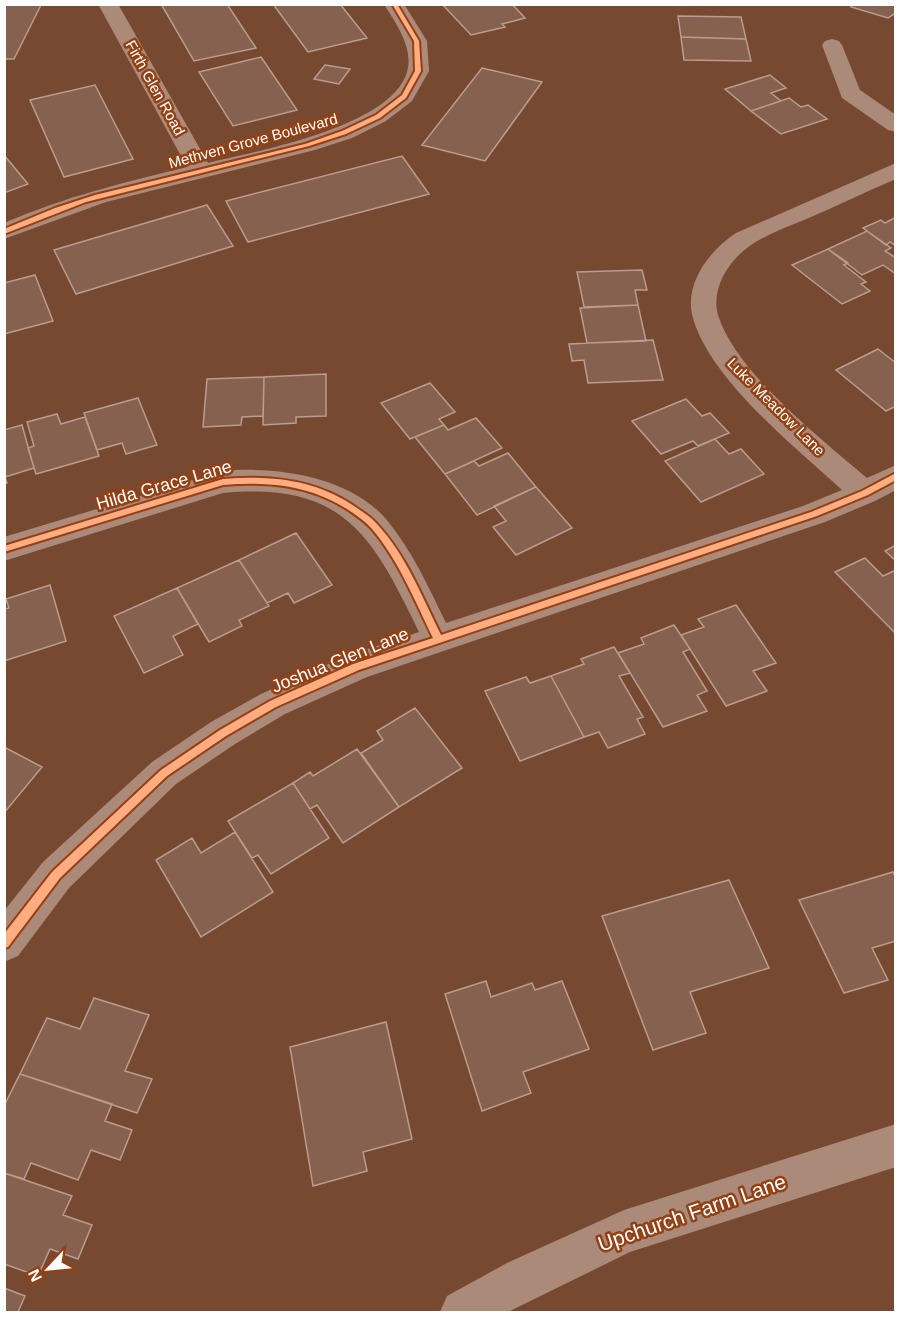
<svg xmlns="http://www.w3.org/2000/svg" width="900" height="1317" font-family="Arial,sans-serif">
  <rect width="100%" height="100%" fill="#784931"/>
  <path fill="#87614f" stroke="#b89d8e" stroke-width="1.5" d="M4 4 41 5 14 59H4Z
    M161 4H227L256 48 194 61Z
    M273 4H340L367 38 308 52Z
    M442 4H512L525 18 502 24 505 27 471 35Z
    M854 4H896V13L888 18 851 7Z
    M678 16 741 17 746 39 681 37Z
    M681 37 746 39 751 61 684 60Z
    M261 57 297 110 233 126 199 72Z
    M325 65 350 69 339 84 314 79Z
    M482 68 542 82 485 161 422 145Z
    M770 75 786 88 771 93 781 101 751 111 725 89Z
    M95 85 133 159 64 177 30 100Z
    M789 98 801 107 808 105 827 119 781 134 751 111Z
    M4 155 28 184 4 193Z
    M402 156 429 194 248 242 226 201Z
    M207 205 233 246 76 294 54 250Z
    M896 217V246L890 242 886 245 863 228 881 220 885 223Z
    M867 231 891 248 885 251 896 258V274L883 265 862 275 828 249Z
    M828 249 848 263 844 265 866 282 861 284 870 291 842 304 792 265Z
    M642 270 647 290H635L638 305 584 307 577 272Z
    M35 275 53 321 4 334V283Z
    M638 305 646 341 587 343 580 308Z
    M653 340 663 380 588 383 584 360 572 361 569 344Z
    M878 349 896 363V406L886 411 836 370Z
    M326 374V416L296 417V423L263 425 264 377Z
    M264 377 263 416 242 417 241 425 203 427 207 379Z
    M430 383 455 412 439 419 444 425 410 439 381 403Z
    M138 398 157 445 126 454 122 443 97 450 84 413Z
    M686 399 702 416 710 413 729 433 698 446 693 441 661 454 632 421Z
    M57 414 61 424 85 417 99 456 36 474 28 448 34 446 27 422Z
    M476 418 502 448 445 474 415 437 444 425 448 430Z
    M22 425 34 468 5 477 7 483H4V430Z
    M715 439 729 454 741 449 764 474 701 502 665 461Z
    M508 453 536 487 477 515 445 474 474 461 479 466Z
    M536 487 572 528 516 555 493 527 506 521 494 506Z
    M296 533 332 585 294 603 288 593 267 603 239 560Z
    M896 545V561L885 551Z
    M865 558 883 576 896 570V634L835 572Z
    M239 560 269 606 239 620 242 626 209 642 177 588Z
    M50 585 66 641 4 661V609L9 608 6 599Z
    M177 588 198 624 173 636 183 655 144 673 114 616Z
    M736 605 776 663 753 671 767 691 726 706 681 635 704 627 698 619Z
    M674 625 690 649 683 652 707 691 697 695 707 711 663 727 618 653 644 644 641 638Z
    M614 647 630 673 619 676 643 717 637 719 645 734 608 748 599 732 584 737 551 676 584 664 581 659Z
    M551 676 584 737 520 761 485 691 526 677 530 683Z
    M415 708 462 768 399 807 361 753 383 740 377 731Z
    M4 747 42 767 4 813Z
    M357 749 399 807 343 843 317 805 310 809 293 783 310 772 313 776Z
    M293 783 329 838 271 874 258 855 252 858 228 821Z
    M235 832 273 892 201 937 156 860 192 838 201 853Z
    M893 872 896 877V941L872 948 888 980 844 993 799 900Z
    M729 880 769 968 690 992 706 1033 653 1050 602 916Z
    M486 981 491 997 532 983 535 990 562 981 589 1049 523 1072 531 1093 482 1111 445 994Z
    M94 998 149 1015 125 1071 152 1079 137 1113 20 1074 47 1018 80 1029Z
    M386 1022 412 1139 363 1152 367 1171 313 1186 290 1047Z
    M20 1074 112 1104 105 1121 132 1130 120 1160 91 1150 78 1180 31 1163 24 1179 4 1173V1106Z
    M4 1173 72 1196 63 1215 92 1225 78 1259 50 1249 38 1276 4 1264Z
    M4 1288 25 1296 18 1312H4Z"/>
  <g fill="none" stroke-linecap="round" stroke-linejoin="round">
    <path fill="#ab8a7a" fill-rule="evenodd" d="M98 4H118L208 163C257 151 391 127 407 72 414 48 396 24 384 4H404L427 41 429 71 412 101 386 121 352 138 315 150 106 202 4 239V223C64 197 125 182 187 167Z
      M832 39 839 41 842 45 860 90 896 115V132L888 130 842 98 822 45 825 41Z
      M896 163V179C865 192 835 207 804 220 785 228 764 235 747 248 727 263 711 290 718 315 736 373 822 439 867 478L896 465V490L875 501 825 522 367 677 285 714 235 744 176 784 69 888 18 956 4 962V911L43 862 152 762 211 722 261 694 344 657 419 632C372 535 344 482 223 493L4 561V537L223 471C276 466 349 476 386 519 412 550 429 588 446 623L803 506 842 490C796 448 706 376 692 314 685 282 711 249 736 233Z
      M896 1124V1167L630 1252 508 1312H440L447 1296 507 1263 624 1210Z"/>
    <defs>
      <path id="cycleway" d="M392 4H397L419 41 421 71 406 98 380 118 346 134 309 146 86 202 4 234V229L55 208 95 195 305 144 342 131 376 115 402 95 415 71 414 41Z
        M896 473V480L868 495 817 516 359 670 276 707 226 736 167 776 60 878 8 947 4 948V934L52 872 161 770 220 730 270 701 353 664 433 638C415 601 399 561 372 529 365 521 356 515 347 509 309 485 267 481 223 485L4 552V546L223 479C268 475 313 479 351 504 360 510 370 516 377 524 406 555 422 597 441 635L811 512 862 491Z"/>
    </defs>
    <use href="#cycleway" stroke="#954014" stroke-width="4"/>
    <use href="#cycleway" fill="#ffac80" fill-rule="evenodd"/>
  </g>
  <g text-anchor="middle" stroke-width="5" stroke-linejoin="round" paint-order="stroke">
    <g font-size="15" fill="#fff" stroke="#954014">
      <text transform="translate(155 88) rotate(61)" y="5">Firth Glen Road</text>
      <text transform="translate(253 141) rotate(-15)" y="5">Methven Grove Boulevard</text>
      <text transform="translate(776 407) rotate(45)" y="5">Luke Meadow Lane</text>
    </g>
    <g font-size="18" fill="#fff" stroke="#954014">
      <text transform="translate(164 485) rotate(-16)" y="6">Hilda Grace Lane</text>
      <text transform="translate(340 660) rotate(-22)" y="6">Joshua Glen Lane</text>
    </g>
    <g font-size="21" fill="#fff" stroke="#954014">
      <text transform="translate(692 1213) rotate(-19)" y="7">Upchurch Farm Lane</text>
    </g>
  </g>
  <rect width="900" height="1317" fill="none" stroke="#ffffff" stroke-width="12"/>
  <g transform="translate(48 1269) rotate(244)" stroke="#954014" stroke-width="4.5" paint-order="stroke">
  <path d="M0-4.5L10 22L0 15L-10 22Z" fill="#ffffff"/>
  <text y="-9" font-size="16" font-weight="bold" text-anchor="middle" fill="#ffffff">N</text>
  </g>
</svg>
